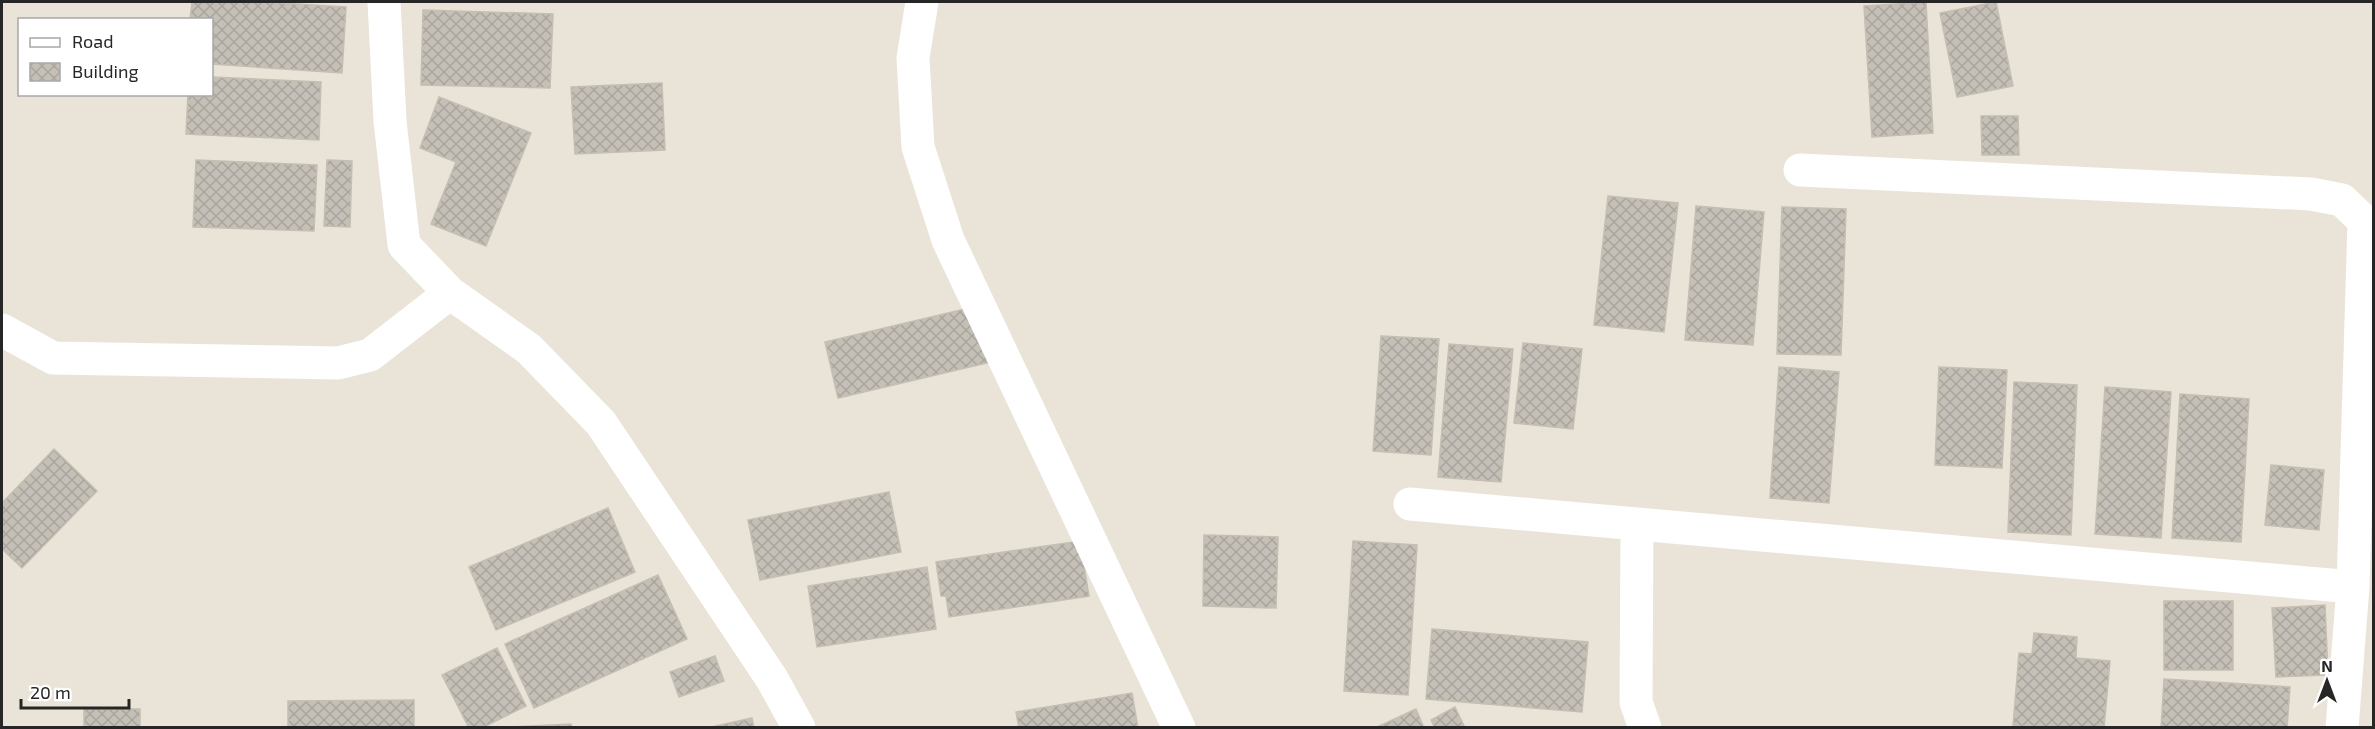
<svg xmlns="http://www.w3.org/2000/svg" width="2375" height="729" font-family="'Exo 2',sans-serif">
  <defs>
    <pattern id="building-cross-hatch" width="8" height="8" patternUnits="userSpaceOnUse" patternTransform="scale(1.5)"><rect width="8" height="8" fill="#c5c0b7"/><path d="M0 0l8 8M0 8l8-8" fill="none" stroke="#a9a59d"/></pattern>
  </defs>
  <rect width="100%" height="100%" fill="#eae3d7"/>
  <path fill="url(#building-cross-hatch)" stroke="#c5bfb1" stroke-width="1.5" d="M192 2H264L346 7 342 73 212 64V20H190Z
    M1926 2 1933 133 1872 137 1864 6Z
    M1996 2 2013 86 1957 97 1940 13Z
    M423 10 553 14 550 88 421 85Z
    M212 77 321 82 319 140 186 134 188 94H212Z
    M662 83 665 150 575 154 571 87Z
    M439 97 531 133 486 246 431 224 456 162 420 148Z
    M1981 116H2018L2019 155H1982Z
    M196 160 317 165 314 231 193 227Z
    M327 160 352 161 350 227 324 226Z
    M1608 196 1678 203 1664 332 1594 325Z
    M1696 206 1764 212 1753 345 1685 340Z
    M1782 207 1846 209 1841 355 1777 354Z
    M978 306 991 362 838 398 825 342Z
    M1381 336 1439 339 1431 455 1373 451Z
    M1523 343 1582 349 1573 429 1514 423Z
    M1449 344 1513 349 1501 482 1438 477Z
    M1779 367 1839 372 1829 503 1770 498Z
    M1939 367 2007 370 2002 468 1935 465Z
    M2014 382 2077 385 2071 535 2008 532Z
    M2105 387 2171 392 2161 538 2095 534Z
    M2180 394 2249 399 2241 542 2172 538Z
    M54 449 97 491 22 568 2 549V503Z
    M2271 465 2324 470 2319 530 2265 525Z
    M889 492 901 552 760 580 748 520Z
    M608 508 635 572 496 630 469 567Z
    M1204 535 1278 537 1276 608 1203 606Z
    M1080 541 1089 596 949 617 946 596H941L936 562Z
    M1353 541 1417 545 1408 695 1344 691Z
    M927 567 936 629 817 647 808 586Z
    M658 575 687 639 534 708 505 644Z
    M2164 601H2233V670H2164Z
    M2325 605 2328 675 2276 677 2272 608Z
    M1432 629 1588 642 1582 712 1426 699Z
    M2034 633 2077 637 2076 658 2110 661 2104 728 2013 726 2019 653 2032 654Z
    M497 648 526 706 482 728H469L442 675Z
    M715 656 724 681 679 697 670 672Z
    M2164 679 2290 687 2287 728H2161Z
    M1132 693 1138 728H1019L1016 712Z
    M414 700V728H288V701Z
    M1455 707 1465 728H1435L1431 720Z
    M84 709H140V728H84Z
    M1416 709 1424 728H1375Z
    M752 718 754 728H707Z
    M571 724 572 728H511V727Z"/>
  <g fill="none" stroke-linecap="round" stroke-linejoin="round">
    <path stroke="#fff" stroke-width="33" d="M384 2 390 121 404 245 450 293 529 349 601 423 772 679 799 728
      M922 2 913 58 918 147 948 240 1179 728
      M1800 170 2311 194 2342 200 2364 221 2353 587 2342 728
      M2 330 53 358 338 363 370 355 450 293
      M1410 504 2353 587
      M1637 524 1636 702 1645 728"/>
  </g>
  <rect width="2375" height="729" fill="none" stroke="#262626" stroke-width="6"/>
  <rect x="18" y="18" width="195" height="78" fill="#ffffff" stroke="#a8a8a8" stroke-width="1.5"/>
  <rect x="30" y="38" width="30" height="9" fill="#ffffff" stroke="#a8a8a8" stroke-width="1.5"/>
  <text x="72" y="48" font-size="18" fill="#262626">Road</text>
  <rect x="30" y="63" width="30" height="18" fill="url(#building-cross-hatch)" stroke="#a8a8a8" stroke-width="1.5"/>
  <text x="72" y="78" font-size="18" fill="#262626">Building</text>
  <g transform="translate(2327 681)" stroke="#ffffff" stroke-width="4.5" paint-order="stroke">
  <path d="M0-4.5L10 22L0 15L-10 22Z" fill="#262626"/>
  <text y="-9" font-size="16" font-weight="bold" text-anchor="middle" fill="#262626">N</text>
  </g>
  <path d="M21 699v9h108v-9" fill="none" stroke="#262626" stroke-width="3"/>
  <text x="30" y="699" font-size="18" fill="#262626" stroke="#ffffff" stroke-width="4.5" paint-order="stroke">20 m</text>
</svg>
